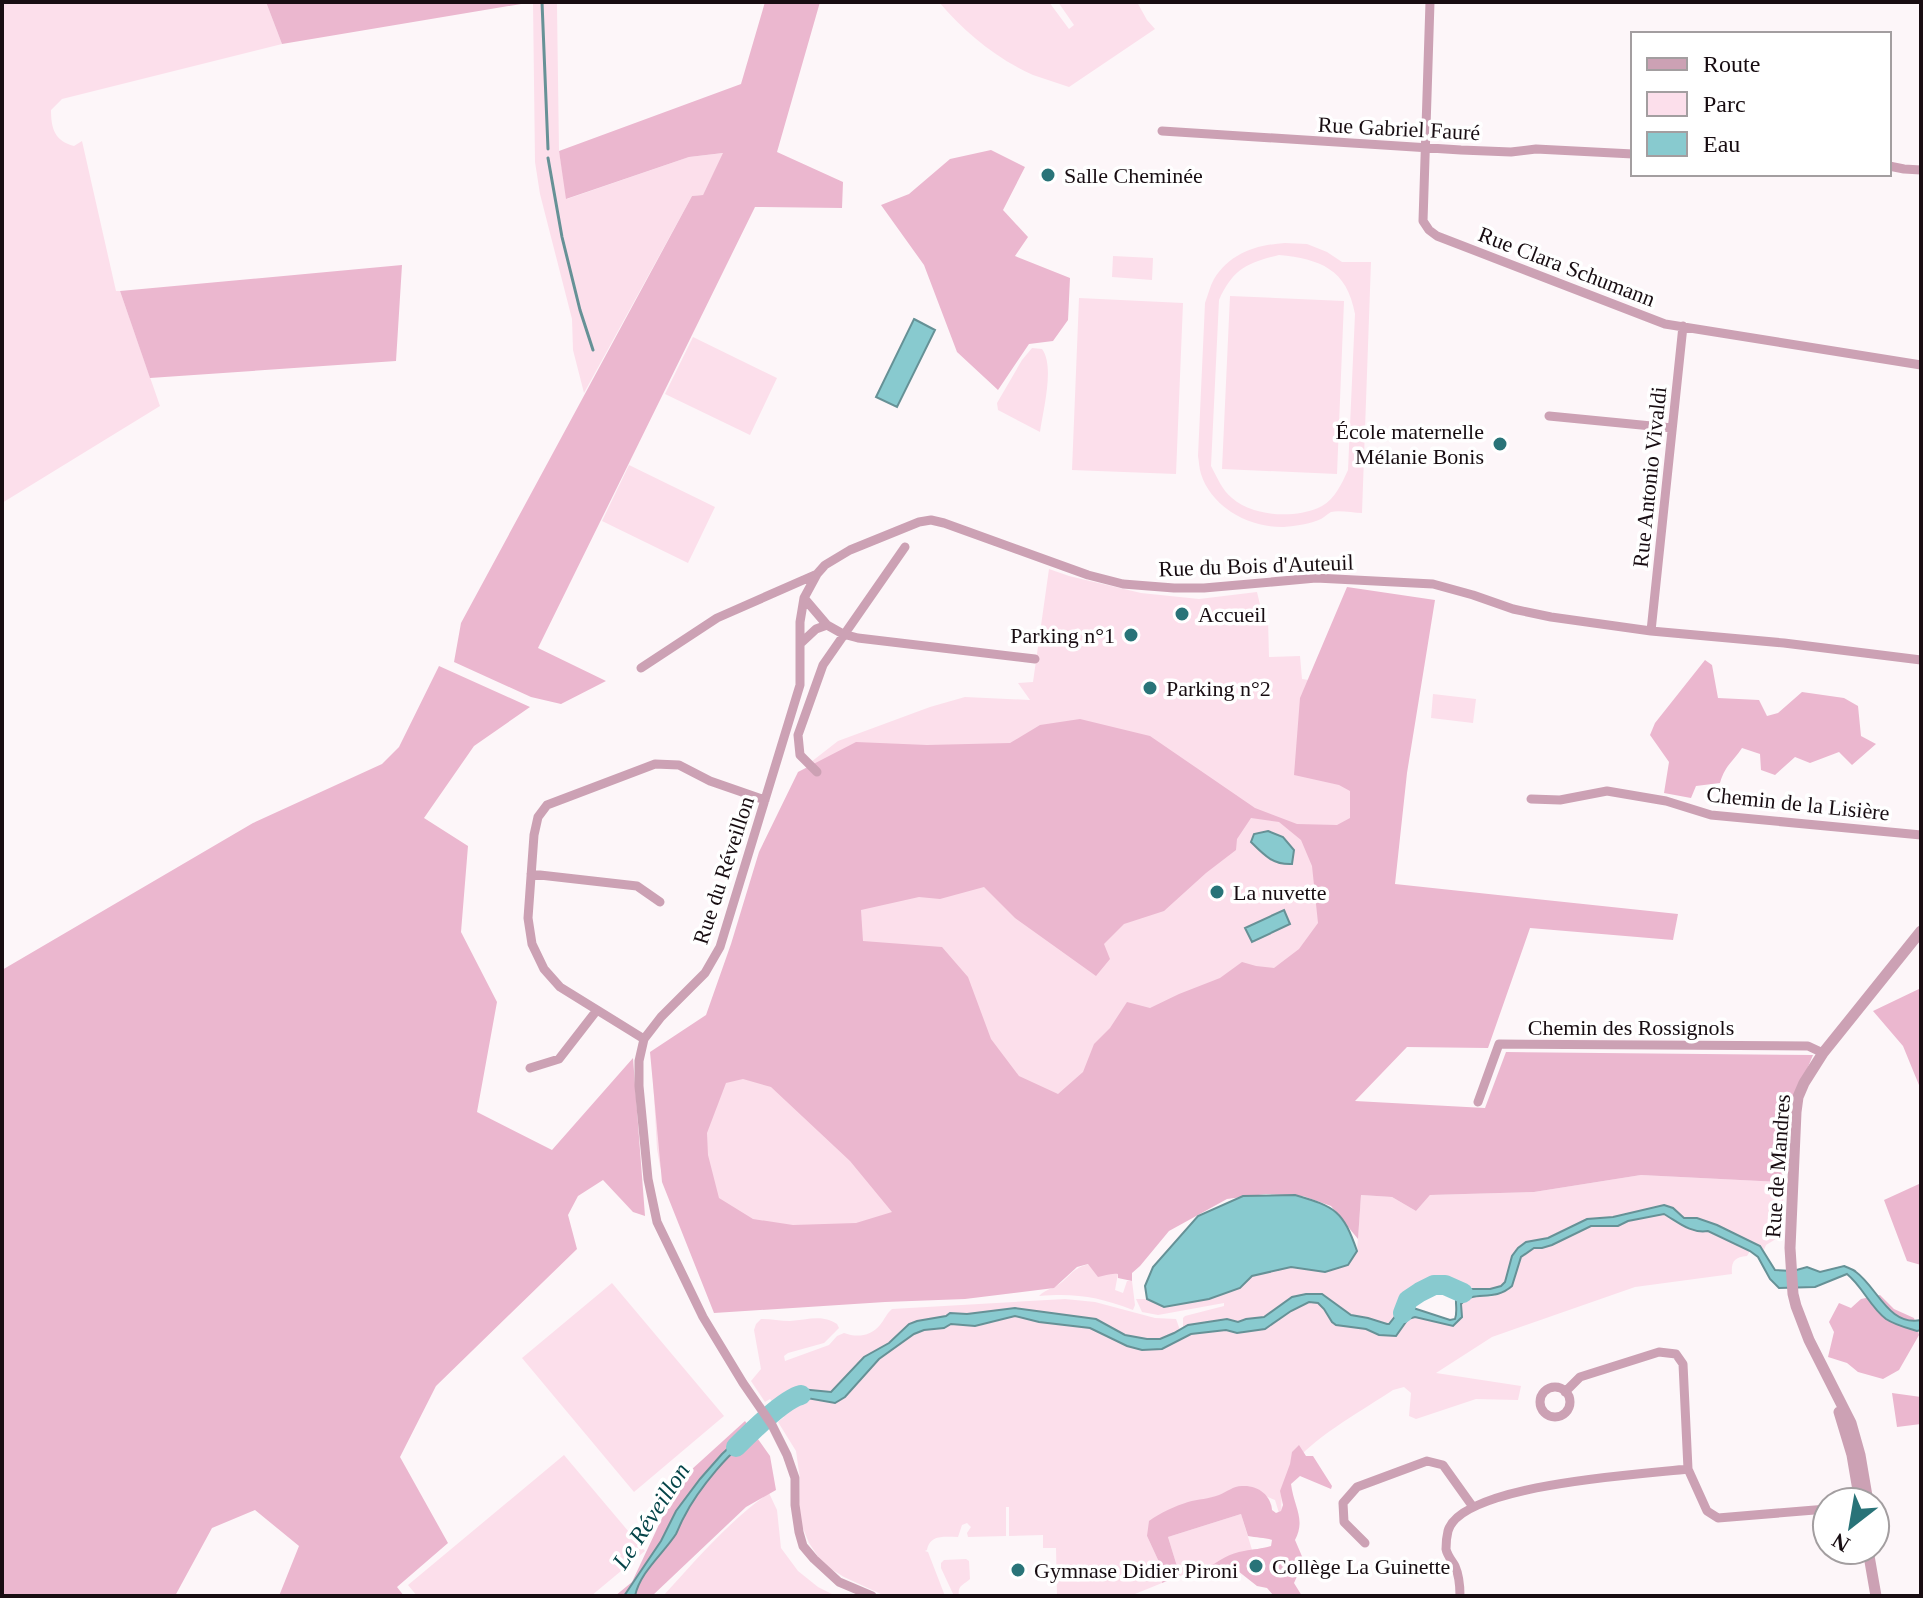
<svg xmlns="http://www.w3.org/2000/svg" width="1923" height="1598" font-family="'Times New Roman',serif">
  <rect width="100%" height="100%" fill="#fdf6f9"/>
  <path fill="#fcdfeb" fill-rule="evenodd" d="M2 2H266L282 44 62 99 51 110C51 129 55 141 74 146L82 141 116 291H120L160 406 2 503Z
    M533 2H557V7L559 151 567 199 689 157 724 153 703 195 692 196 584 393 573 350 572 319 540 194 535 162Z
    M939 2H1049L1069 29 1074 25 1058 2H1137L1147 20 1155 29 1069 87C1057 83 1045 79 1033 75 997 59 964 32 939 2Z
    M1285 243 1307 244 1327 252 1342 262H1371L1362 513C1353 513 1340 510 1331 512 1327 514 1325 517 1321 519 1310 524 1296 526 1284 527 1250 528 1212 508 1201 474 1199 468 1199 461 1198 456L1205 303C1208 295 1210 286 1214 279 1230 253 1256 245 1285 243ZM1279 255C1320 259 1347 269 1355 314L1348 470C1342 483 1335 499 1322 506 1298 519 1253 517 1232 498 1222 490 1217 477 1211 466L1219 300C1233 269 1247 263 1279 255Z
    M1113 256 1153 258 1152 280 1112 277Z
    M1230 296 1344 301 1337 474 1222 469Z
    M1079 298 1183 303 1176 474 1072 470Z
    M693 337 777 378 750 435 665 394Z
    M1032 348 1042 349C1055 366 1043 410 1040 432L998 410 997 403 1022 360Z
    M629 465 715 507 688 563 602 521Z
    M1049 569 1069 576 1141 593 1199 599 1257 592 1262 613 1268 619 1269 657 1300 656 1302 679 1309 680 1367 786 1389 847 1045 1255 675 1212 660 1166 657 1149 652 1062 713 1032 811 762 838 741 930 707 965 697 1030 700 1018 683 1033 682Z
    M1433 694 1476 699 1473 723 1431 718Z
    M1641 1175 1782 1182 1784 1185 1781 1236 1766 1245 1764 1250 1760 1246 1717 1225 1697 1218H1684L1664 1205 1613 1217 1587 1219 1548 1238 1526 1242 1512 1256 1505 1282 1501 1286 1490 1289H1460L1444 1281H1435L1427 1284 1409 1295 1400 1312 1389 1324 1368 1318 1351 1316 1322 1294H1306L1265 1317 1246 1319 1238 1322 1227 1319 1183 1328V1318L1185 1316 1224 1306V1303L1158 1315 1142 1312 1136 1299H1147L1164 1307 1209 1299 1240 1288 1252 1276 1291 1267 1325 1272 1348 1265 1357 1251 1361 1195 1392 1197 1416 1211 1430 1195 1534 1192Z
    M1664 1214 1676 1223 1708 1231 1750 1251 1747 1256C1734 1257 1731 1262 1732 1274L1635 1287 1492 1337 1436 1373 1521 1386 1518 1400 1476 1399 1416 1419 1409 1416 1411 1393 1404 1387 1393 1390C1366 1408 1316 1436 1297 1460 1287 1473 1279 1495 1282 1512L1279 1513 1275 1500 1248 1489 1147 1536 1159 1562 1162 1583 1130 1596H1057L1056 1548H1043V1535L1009 1536V1507H1006V1536L968 1537 967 1533 971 1527 967 1523 962 1525 958 1537C945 1537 930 1534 927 1550L925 1551 928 1552 945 1596H885L844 1577 831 1569 819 1558 809 1543 802 1526 799 1505 800 1479 796 1451 778 1422 784 1417 781 1413 800 1401 807 1398 835 1403 845 1397 879 1359 914 1334 924 1330 944 1328 951 1324 975 1326 1015 1316 1039 1322 1090 1328 1142 1350 1162 1349 1191 1334 1226 1330 1237 1333 1265 1329 1291 1311 1309 1302 1318 1303 1324 1309 1332 1322 1366 1329 1379 1335 1396 1336 1408 1319 1415 1317 1453 1326 1461 1304 1466 1299 1473 1296 1490 1297 1509 1290 1521 1257C1526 1251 1534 1248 1542 1248L1591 1226H1618L1628 1221Z
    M1089 1264 1118 1274 1115 1290 1123 1293 1127 1281H1132L1135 1305 1133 1310C1098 1297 1077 1293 1039 1296 1045 1290 1049 1290 1056 1286 1070 1278 1070 1269 1089 1264Z
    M612 1283 724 1416 634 1492 522 1358Z
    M1065 1299 1095 1302 1155 1318 1176 1319 1180 1330 1160 1339H1147L1125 1335 1096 1319 1015 1308 967 1314 951 1313 946 1316 910 1324 889 1343 864 1357 831 1392 800 1389 791 1390 774 1404 770 1399 765 1402 751 1381 761 1369 754 1330 756 1324 761 1319C771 1319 780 1321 790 1321 807 1320 822 1314 837 1324L839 1328 824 1343 788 1353 784 1356 785 1361 829 1345 837 1336 844 1333C857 1338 871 1336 880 1325 885 1319 886 1314 892 1309Z
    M564 1455 645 1551 591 1596H417L408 1585Z
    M769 1493 777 1510 781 1548 798 1571 818 1587 836 1596H663C697 1559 728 1522 769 1493Z
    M1241 1514 1253 1553 1180 1576 1168 1537Z
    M966 1559 969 1561 970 1579C964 1585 957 1585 959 1596H954L941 1568V1563L944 1560Z"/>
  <path fill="#ebb7cf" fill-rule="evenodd" d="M266 2H533L282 44Z
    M765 2H820L777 152 843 182 842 208 755 207 538 648 606 681 561 704 531 697 454 662 461 623 692 196 703 195 723 153 689 157 566 199 559 151 741 84Z
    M991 150 1025 167 1003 210 1028 237 1015 256 1070 278 1068 320 1053 341 1029 344 998 390 957 352 924 265 881 205 909 194 950 159Z
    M402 265 396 361 150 378 120 291Z
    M1347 587 1435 600 1407 773 1395 884 1678 914 1673 940 1530 928 1488 1048 1407 1047 1355 1101 1485 1108 1506 1052 1813 1055 1788 1114 1782 1182 1641 1175 1534 1192 1430 1195 1416 1211 1392 1197 1361 1195 1358 1239 1331 1206 1303 1196 1266 1194 1227 1199 1169 1231 1140 1266 1132 1273V1281L1118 1278V1274C1110 1273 1105 1276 1098 1277L1088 1264 1077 1267 1054 1288 965 1299 885 1302 714 1313 662 1182 650 1052 706 1015 731 944 759 852 798 772 856 742 927 745 1010 743 1040 725 1080 719 1150 736 1255 808 1297 824 1337 825 1350 818V791L1339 785 1294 775 1300 698ZM1251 818 1279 822 1301 840 1312 866 1318 923 1299 949 1274 968 1256 966 1242 962 1220 978 1179 994 1150 1008 1127 1002 1110 1028 1094 1044 1083 1072 1058 1094 1019 1076 991 1039 968 977 942 947 863 941 861 910 919 897 940 899 984 887 1015 918 1096 976 1110 959 1104 944 1124 924 1164 911 1206 873 1236 850 1237 839ZM743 1079 771 1087 850 1161 892 1212 856 1223 793 1225 753 1219 719 1198 708 1155 707 1133 726 1083Z
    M1705 660 1712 665 1718 698 1759 700 1767 716 1778 713 1802 692 1844 698 1858 706 1861 736 1876 744 1852 765 1839 752 1810 763 1795 757 1775 775 1761 770 1760 754 1742 748C1733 762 1725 765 1720 783L1696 786 1691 798 1664 793 1669 762 1650 735 1655 723Z
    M439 666 530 707 474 746 424 818 468 846 461 932 497 1002 477 1112 552 1150 633 1058 645 1216 633 1212 603 1180 578 1196 568 1215 577 1249 436 1386 400 1457 448 1543 397 1587 404 1596H279L299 1546 255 1510 212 1528 175 1596H2V970L253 823 382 764 399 747Z
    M1921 988V1090L1903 1046 1873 1011Z
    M1919 1184 1921 1185V1265L1907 1261 1884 1200Z
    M1880 1295 1894 1309 1914 1318 1919 1335 1899 1370 1883 1379 1858 1372 1847 1363 1828 1357 1834 1332 1829 1322 1839 1303 1851 1308 1861 1299Z
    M1892 1393 1921 1397V1424L1897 1427Z
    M745 1421 770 1456 776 1490 746 1507 652 1596H615L632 1582 680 1480Z
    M1299 1445 1306 1456H1313L1332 1486 1331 1489 1300 1476 1291 1484C1294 1507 1306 1519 1295 1540L1304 1561 1294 1583 1302 1596H1274L1267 1588 1257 1586 1238 1571 1208 1575 1207 1569C1219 1560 1230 1553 1244 1551 1254 1549 1261 1549 1271 1546L1272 1540C1264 1537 1256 1538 1248 1536L1241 1514 1168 1537 1180 1576 1162 1583 1159 1562 1147 1536 1149 1521C1160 1513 1175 1506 1188 1502 1198 1499 1209 1499 1219 1495 1227 1492 1233 1486 1242 1486 1258 1485 1271 1495 1272 1510L1276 1513 1281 1511 1283 1505 1280 1491 1290 1464 1292 1452Z"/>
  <path fill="#88cacf" stroke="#669196" stroke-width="2" d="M914 319 935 330 897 407 876 397Z
    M1268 831 1283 837 1294 850 1292 864C1273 865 1264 855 1251 842L1254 834Z
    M1284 910 1290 924 1252 942 1245 928Z
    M1295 1195C1336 1207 1343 1211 1357 1251L1348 1265 1325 1272 1291 1267 1252 1276 1240 1288 1209 1299 1164 1307 1147 1299 1145 1286 1153 1267 1198 1216 1243 1196Z
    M1664 1205 1673 1208 1684 1218H1697L1717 1225 1760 1246 1775 1270 1793 1271 1807 1267 1820 1272 1844 1266C1848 1268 1853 1269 1856 1272 1877 1287 1889 1327 1921 1320V1330L1917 1331C1907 1328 1895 1325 1886 1319 1870 1307 1863 1287 1847 1274L1815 1287 1779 1288 1770 1279 1758 1257 1750 1251 1708 1231C1691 1234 1678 1222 1664 1214L1628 1221 1618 1226H1591L1552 1245 1542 1248H1534L1521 1257 1512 1286C1493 1303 1474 1289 1461 1304L1462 1317 1453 1326 1415 1317 1408 1319 1396 1336 1379 1335 1366 1329 1336 1325 1332 1322 1324 1309 1318 1303 1309 1302 1291 1311 1265 1329 1237 1333 1226 1330 1191 1334 1162 1349 1142 1350 1127 1346 1090 1328 1039 1322 1015 1316 975 1326 951 1324 944 1328 924 1330 914 1334 879 1359 845 1397 835 1403 807 1398 800 1401 781 1413 774 1404 791 1390 800 1389 831 1392 864 1357 889 1343 909 1324 917 1321 946 1316 950 1313 967 1314 1015 1308 1096 1319 1125 1335 1147 1339H1160L1174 1333 1188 1325 1227 1319 1238 1322 1246 1319 1264 1317 1292 1297 1306 1294H1322L1351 1315 1368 1318 1387 1324H1389L1404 1305 1450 1320 1455 1319C1459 1308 1452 1298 1460 1289H1490L1501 1286 1505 1282 1512 1256 1518 1248 1526 1242 1548 1238 1587 1219 1613 1217Z
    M752 1426 758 1435C733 1444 696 1493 684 1517 681 1522 679 1528 676 1534 663 1554 640 1572 635 1596H624L661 1541 676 1511 700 1479 722 1454Z"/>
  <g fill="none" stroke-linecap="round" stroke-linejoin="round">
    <path stroke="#669196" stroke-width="3" d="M542 2 548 149
      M548 158 562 237 580 310 593 350"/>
    <path stroke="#88cacf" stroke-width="20" d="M1403 1313 1408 1300 1420 1292 1434 1285H1445L1463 1293
      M736 1447C750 1433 784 1399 801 1395"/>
    <path stroke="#cca1b4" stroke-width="9" d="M1430 2 1423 221 1429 230 1437 236 1665 324 1921 365
      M1162 131 1461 150 1511 152 1536 149 1633 154
      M1889 166 1904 169 1921 170
      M1549 416 1672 428
      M804 598 827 625
      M1651 631 1683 326
      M801 643 816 629 827 625 843 634 858 638 1035 659
      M641 668 717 618 817 574
      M817 772 800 755 798 735 823 665 905 547
      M1531 799 1560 800 1607 791 1666 801 1711 815 1921 835
      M531 874 637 886 660 902
      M644 1039 560 987 544 969 532 944 528 918 534 835 538 817 547 805 655 764 679 765 710 781 765 800
      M530 1068 559 1059 597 1010
      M1478 1102 1499 1044 1808 1046 1823 1053
      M1540 1402a15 15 0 1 1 30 0a15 15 0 1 1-30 0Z
      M1565 1392 1580 1377 1659 1352 1676 1354 1683 1364 1688 1469 1707 1511 1718 1518 1827 1509
      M1365 1543 1344 1522 1343 1503 1357 1487 1427 1461 1443 1465 1473 1507
      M872 1596 839 1582 814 1559 803 1546 799 1532 795 1505V1478L787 1455 772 1425 743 1383 703 1317 657 1222 648 1179 639 1086V1061L644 1039 661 1017 705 973 720 947 800 685V622L804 598 817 574 825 565 850 550 919 522 931 520 944 523 1088 575 1123 584 1174 588H1204L1316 578 1433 584 1473 595 1513 609 1551 617 1651 631 1784 643 1921 660
      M1460 1596C1460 1586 1459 1575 1455 1566 1452 1561 1447 1555 1446 1549 1446 1545 1447 1535 1448 1531 1461 1484 1644 1474 1688 1469"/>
    <path stroke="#cca1b4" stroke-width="11" d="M1839 1412 1852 1455 1860 1502
      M1868 1502 1860 1455 1851 1423 1809 1340 1796 1306 1793 1294 1790 1248 1796 1112 1798 1097 1804 1083 1823 1053 1921 931
      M1868 1550 1876 1596"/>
  </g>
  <g fill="#297378" stroke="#fff" stroke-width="3">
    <circle cx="1048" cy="175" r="8"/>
    <circle cx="1500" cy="444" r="8"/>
    <circle cx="1182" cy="614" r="8"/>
    <circle cx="1131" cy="635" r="8"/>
    <circle cx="1150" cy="688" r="8"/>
    <circle cx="1217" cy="892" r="8"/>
    <circle cx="1256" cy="1566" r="8"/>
    <circle cx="1018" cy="1570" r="8"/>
  </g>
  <g text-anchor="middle" stroke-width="7" stroke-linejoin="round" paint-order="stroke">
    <g font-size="22" fill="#180d12" stroke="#fff">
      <text transform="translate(1399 128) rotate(3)" y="8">Rue Gabriel Fauré</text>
      <text transform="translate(1567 266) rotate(21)" y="8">Rue Clara Schumann</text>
      <text transform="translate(1649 477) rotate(-84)" y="8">Rue Antonio Vivaldi</text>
      <text transform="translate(1256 565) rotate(-2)" y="8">Rue du Bois d'Auteuil</text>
      <text transform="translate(1798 803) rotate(6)" y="8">Chemin de la Lisière</text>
      <text transform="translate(723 870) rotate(-72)" y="8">Rue du Réveillon</text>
      <text x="1631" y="1035">Chemin des Rossignols</text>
      <text transform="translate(1777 1166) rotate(-86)" y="8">Rue de Mandres</text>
    </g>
    <g font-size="22" fill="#180d12" stroke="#fff" text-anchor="start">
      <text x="1064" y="183">Salle Cheminée</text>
      <text x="1484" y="439" text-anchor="end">École maternelle<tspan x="1484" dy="25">Mélanie Bonis</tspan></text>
      <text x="1198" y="622">Accueil</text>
      <text x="1115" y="643" text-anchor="end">Parking n°1</text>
      <text x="1166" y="696">Parking n°2</text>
      <text x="1233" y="900">La nuvette</text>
      <text x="1272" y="1574">Collège La Guinette</text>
      <text x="1034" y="1578">Gymnase Didier Pironi</text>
    </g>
    <g font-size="24" font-style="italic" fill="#054549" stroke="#fff">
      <text transform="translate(651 1516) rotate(-57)" y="8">Le Réveillon</text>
    </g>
  </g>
  <rect width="1923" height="1598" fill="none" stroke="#180d12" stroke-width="8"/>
  <rect x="1631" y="32" width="260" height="144" fill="#ffffff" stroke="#a39ea0" stroke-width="2"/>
  <rect x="1647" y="58" width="40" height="12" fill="#cca1b4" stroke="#a39ea0" stroke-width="2"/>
  <text x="1703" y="72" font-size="24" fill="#180d12">Route</text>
  <rect x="1647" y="92" width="40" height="24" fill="#fcdfeb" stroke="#a39ea0" stroke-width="2"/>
  <text x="1703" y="112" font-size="24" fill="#180d12">Parc</text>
  <rect x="1647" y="132" width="40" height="24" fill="#88cacf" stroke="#a39ea0" stroke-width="2"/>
  <text x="1703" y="152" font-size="24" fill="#180d12">Eau</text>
  <g transform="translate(1851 1526) rotate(211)"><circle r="38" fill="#ffffff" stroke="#a39ea0" stroke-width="2"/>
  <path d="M0-6L14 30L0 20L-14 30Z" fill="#297378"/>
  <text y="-12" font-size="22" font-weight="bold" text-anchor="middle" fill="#180d12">N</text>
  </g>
</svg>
